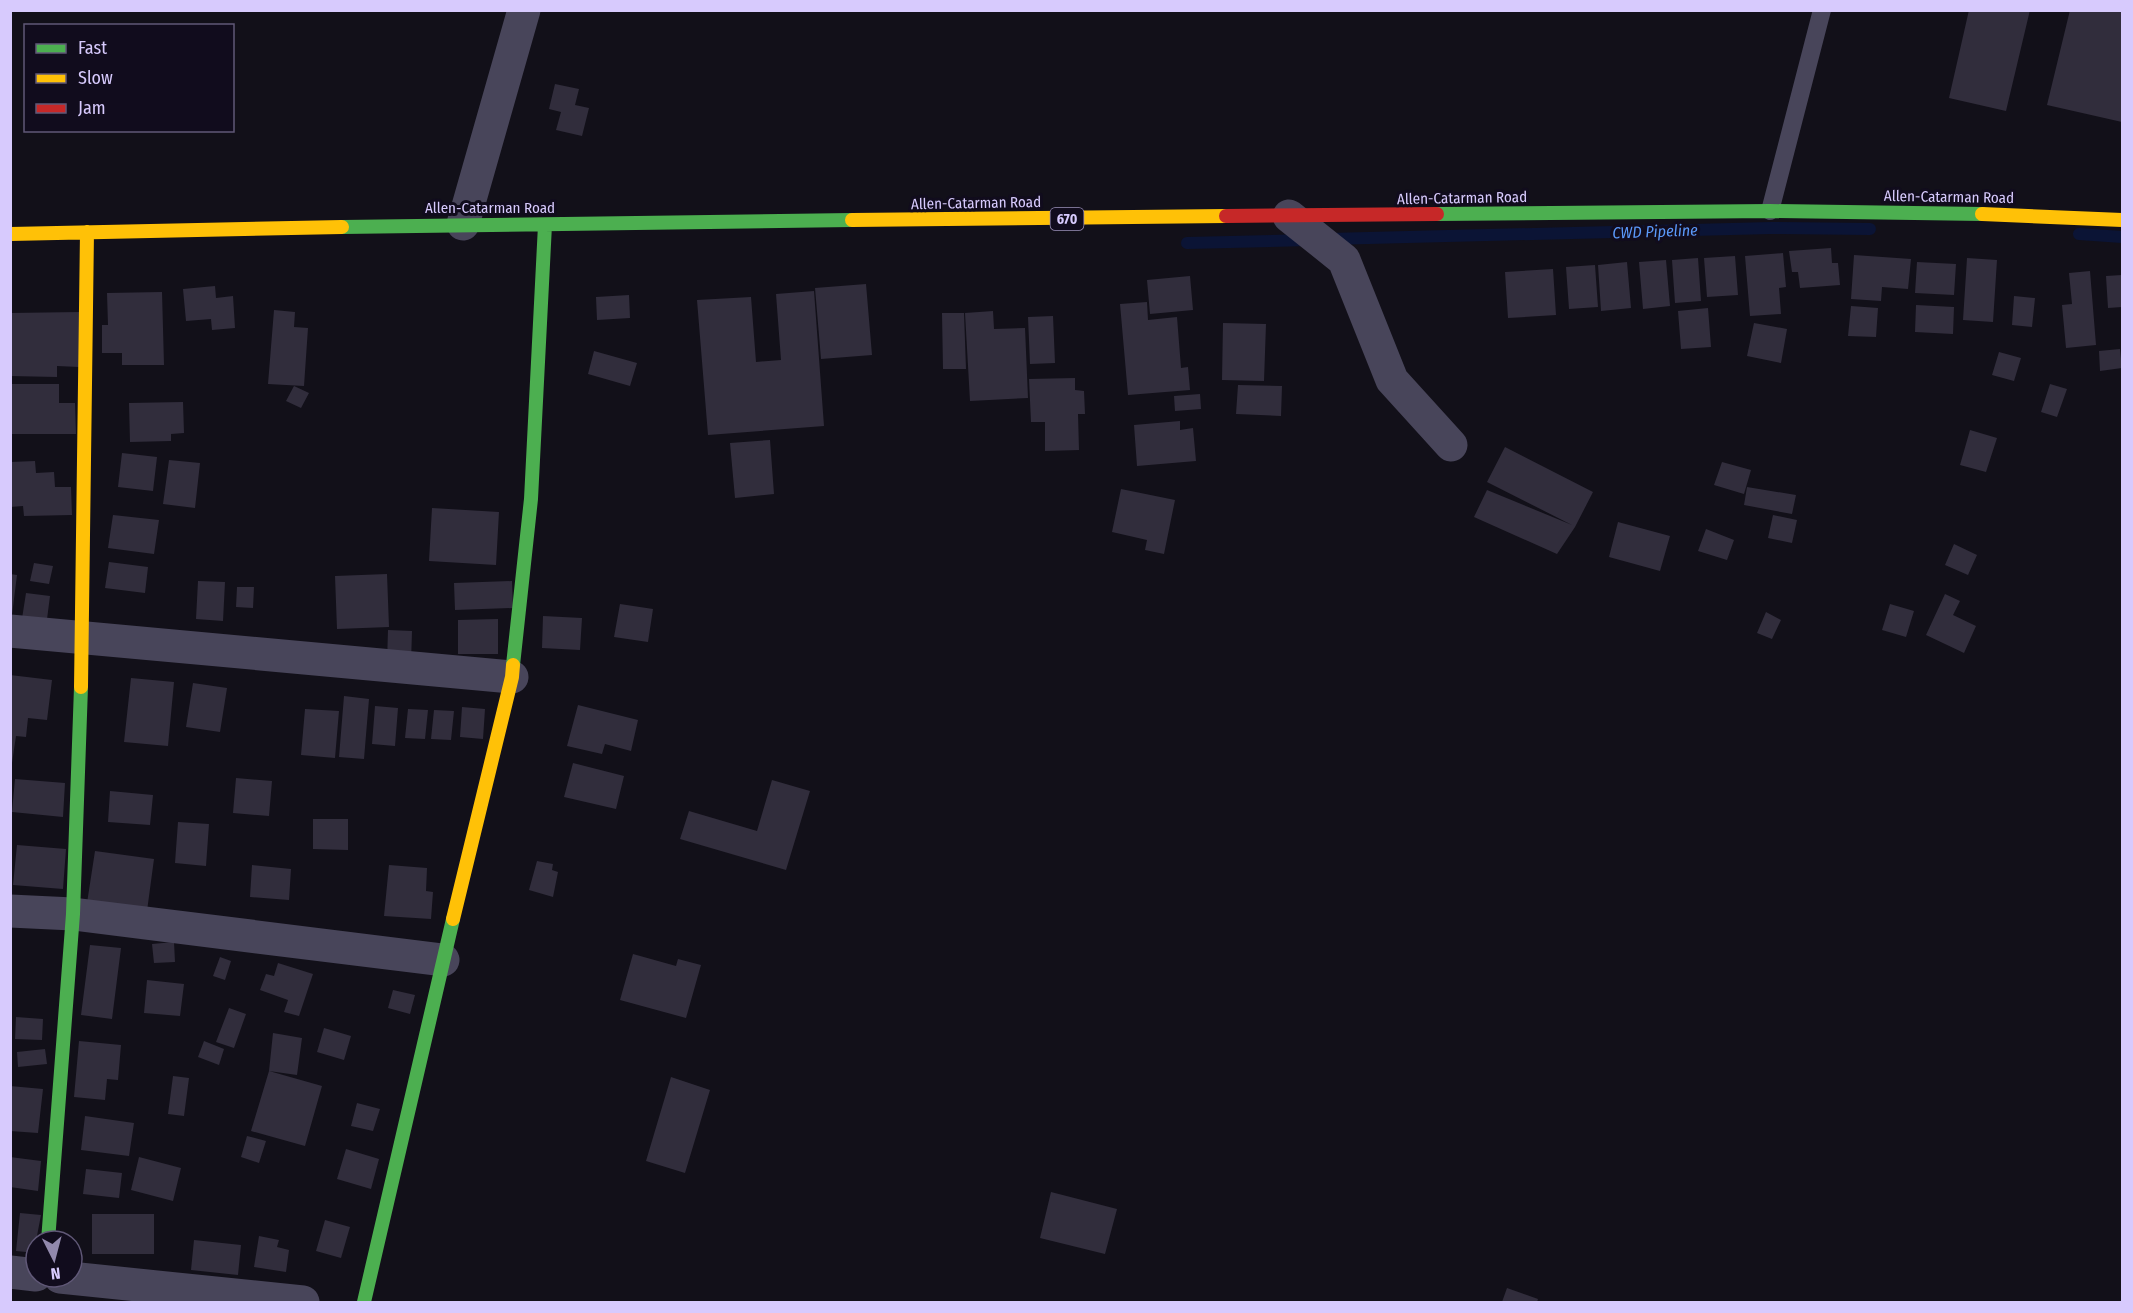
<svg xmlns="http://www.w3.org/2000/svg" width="2133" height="1313" font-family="'Fira Sans Condensed',sans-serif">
  <rect width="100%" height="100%" fill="#121019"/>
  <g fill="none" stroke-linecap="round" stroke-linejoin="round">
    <path stroke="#0b1435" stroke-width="12" d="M2079 234 2122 237
      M1329 239 1771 228 1870 229
      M1187 243 1309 240"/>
  </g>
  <path fill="#312d3c" d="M1969 10H2030L2006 111 1949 98Z
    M2070 10H2122V122L2047 105Z
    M555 84 579 89 575 105 589 108 582 136 556 130 561 112 549 109Z
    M1831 248 1832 263H1838L1840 285 1800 288 1798 272H1792L1789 251Z
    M1783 253 1786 287 1779 288 1781 314 1750 316 1745 256Z
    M1854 255 1911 259 1908 289 1882 287 1881 301 1851 299Z
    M1735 256 1738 295 1707 297 1704 258Z
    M1698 258 1701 301 1675 303 1672 260Z
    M1967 258 1997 260 1993 322 1963 320Z
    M1666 260 1670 306 1643 309 1639 262Z
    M1627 262 1631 308 1601 311 1598 265Z
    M1917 262 1956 264 1954 295 1915 293Z
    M1595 265 1598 307 1569 309 1566 267Z
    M1553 269 1556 315 1508 318 1505 272Z
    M2090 271 2096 345 2066 348 2062 305 2072 304 2069 273Z
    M2122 275V307L2108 308 2106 276Z
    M1190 276 1193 310 1150 314 1147 280Z
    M866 284 872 355 821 359 815 288Z
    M215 286 216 298 233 296 235 328 212 330 211 319 186 321 183 289Z
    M814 291 824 426 708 435 697 300 751 297 756 362 781 360 776 294Z
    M162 292 164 365H122V353H102V325H108L107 293Z
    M629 295 630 318 597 320 596 297Z
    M2014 296 2035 298 2032 327 2012 325Z
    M1147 302 1148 320 1177 317 1181 368 1188 367 1190 390 1128 395 1120 304Z
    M1916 305 1954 307 1953 334 1915 332Z
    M1851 306 1878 308 1876 337 1848 336Z
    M1708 308 1711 347 1681 349 1678 311Z
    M274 310 295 312 294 327 308 328 304 386 268 384Z
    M993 311 994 329 1025 328 1028 398 970 401 965 313Z
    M80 312 79 367 57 366V377L10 376V313Z
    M942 313H964L966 369H943Z
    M1053 316 1055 363 1030 364 1028 317Z
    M1223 323 1266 324 1264 381 1222 380Z
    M1754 323 1787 329 1781 363 1747 356Z
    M2120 349 2122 368 2100 371 2099 351Z
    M594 351 637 363 630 386 588 374Z
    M1999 352 2021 358 2014 381 1992 375Z
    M1075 378V390L1084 391 1085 414H1078L1079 450 1045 451V422H1031L1029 379Z
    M10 384H59V403H75L76 434H10Z
    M2050 384 2067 389 2057 417 2041 412Z
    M1238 385 1282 386 1281 416 1236 414Z
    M294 386 309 393 301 408 286 401Z
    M1200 394 1201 409 1175 411 1174 396Z
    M183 402 184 433 171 434V441L130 442 129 403Z
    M1180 421V430L1193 428 1196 461 1137 466 1134 425Z
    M1970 430 1997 438 1986 472 1960 465Z
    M770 440 774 494 735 498 730 443Z
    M1505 447 1593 492 1575 527 1557 554 1474 517 1487 490 1572 525 1487 482Z
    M122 453 157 457 153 491 118 487Z
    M169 460 200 463 195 508 163 504Z
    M35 461 36 473 54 472 55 487H71L72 515 24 516 23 506 10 507V462Z
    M1722 462 1751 470 1744 494 1714 485Z
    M1747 487 1796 495 1792 514 1744 505Z
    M1121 489 1175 500 1164 554 1145 550 1147 540 1112 532Z
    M432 508 499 512 496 565 429 561Z
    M113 515 159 520 154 554 108 548Z
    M1773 515 1797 520 1792 543 1768 538Z
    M1618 522 1670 536 1660 571 1609 557Z
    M1706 529 1734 540 1727 560 1698 551Z
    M1954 544 1977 555 1968 575 1945 565Z
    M109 562 148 567 145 593 105 588Z
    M34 563 53 566 49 584 30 581Z
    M10 574 17 575 12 615H10Z
    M387 574 389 627 337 629 335 576Z
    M198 581 225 582 223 621 196 619Z
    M512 581 513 608 455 610 454 583Z
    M237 587H254L253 608 236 607Z
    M26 593 50 596 46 627 21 625Z
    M1945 594 1960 601 1953 615 1976 626 1964 653 1926 635Z
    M620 604 653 609 648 642 614 637Z
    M1890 604 1914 611 1906 637 1882 630Z
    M1766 612 1781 620 1772 639 1757 633Z
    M543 616 582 618 580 650 542 648Z
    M498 619V654H458V620Z
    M388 630 412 631 411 663 387 662Z
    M10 675 52 680 47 720 28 718 26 737 16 736 12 763 10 762Z
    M131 678 174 682 168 746 124 742Z
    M193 683 227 688 220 732 186 727Z
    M344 696 369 699 364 759 339 757Z
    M578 705 638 720 631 751 605 744 602 754 567 746Z
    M375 706 398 708 395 746 372 744Z
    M462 707 485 709 483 739 460 737Z
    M305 709 339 711 335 758 301 755Z
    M408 709 428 710 425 739 405 738Z
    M434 710 454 711 451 740 431 739Z
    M573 763 624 776 616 809 564 797Z
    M236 778 272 781 269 816 233 813Z
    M15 779 65 783 63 817 12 812Z
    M772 780 810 791 786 870 680 839 689 811 757 831Z
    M110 791 153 795 150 825 108 822Z
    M313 819H348V850L313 849Z
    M178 822 209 824 206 866 175 863Z
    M17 845 66 849 63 889 13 885Z
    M95 851 154 859 147 911 87 903Z
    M537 861 553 864 552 870 558 872 553 897 529 890Z
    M252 865 291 869 289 900 250 897Z
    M389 865 427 868 426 891 433 892 431 919 384 916Z
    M174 942 175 962 154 963 152 944Z
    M90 945 121 948 112 1019 81 1015Z
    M633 954 676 966 678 959 701 965 686 1018 620 1000Z
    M220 957 231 961 225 980 213 976Z
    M278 963 313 974 299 1016 284 1012 288 1000 260 990 266 974 274 976Z
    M147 980 184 984 180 1016 144 1013Z
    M393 990 415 995 410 1014 388 1008Z
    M229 1008 246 1014 234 1048 216 1042Z
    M16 1017 43 1019 42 1040 15 1039Z
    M324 1028 351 1036 344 1060 317 1052Z
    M273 1033 302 1038 297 1075 269 1071Z
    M79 1041 121 1045 118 1080 107 1079 105 1100 74 1097Z
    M204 1041 224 1049 219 1065 198 1057Z
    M45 1049 47 1064 18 1067 17 1052Z
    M269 1071 322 1086 305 1146 251 1131Z
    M173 1076 189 1078 184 1116 168 1114Z
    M671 1077 710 1090 685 1173 646 1161Z
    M10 1086 43 1089 38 1133 10 1131Z
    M357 1103 380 1109 373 1131 351 1126Z
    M85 1116 134 1123 129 1156 81 1150Z
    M247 1136 266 1141 259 1163 241 1157Z
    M346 1149 379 1159 371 1189 337 1179Z
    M10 1157 41 1161 38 1191 10 1187Z
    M139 1157 181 1168 173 1201 131 1190Z
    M86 1169 122 1173 119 1198 83 1194Z
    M1051 1192 1117 1209 1105 1254 1040 1238Z
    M20 1213 41 1215 36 1241V1253L16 1251Z
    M92 1214H154V1254H92Z
    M325 1220 350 1227 341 1258 316 1251Z
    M259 1236 279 1240 277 1247 289 1250 286 1272 254 1267Z
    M194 1240 241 1245 238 1275 191 1270Z
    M1507 1288 1538 1299 1537 1302H1502Z"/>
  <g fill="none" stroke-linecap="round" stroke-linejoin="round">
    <path stroke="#48455a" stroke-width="18" d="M1770 211 1822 10"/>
    <path stroke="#48455a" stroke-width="33" d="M1289 216 1344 260 1392 380 1451 445
      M463 224 524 10
      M10 631 512 677
      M10 911 73 914 443 960
      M10 1272 36 1275
      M60 1277 303 1302"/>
    <path stroke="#4caf50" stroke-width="14" d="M1437 214 1770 211 1982 214
      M342 227 852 220
      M513 665 531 499 545 225
      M48 1241 73 914 81 687
      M364 1302 453 919"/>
    <path stroke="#ffc107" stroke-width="14" d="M1982 214 2122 220
      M852 220 1226 216
      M10 234 342 227
      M81 687 87 232
      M453 919 512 677 513 665"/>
    <path stroke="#c62828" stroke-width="14" d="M1226 216 1437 214"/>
  </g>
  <g text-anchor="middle" stroke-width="6" stroke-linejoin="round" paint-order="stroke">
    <rect fill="#110c1d" stroke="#9c91ba" stroke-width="1.5" x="1050.5" y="208" width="33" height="22" rx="4.5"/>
    <g font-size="14" font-weight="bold" fill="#d7cafd">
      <text x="1067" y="224">670</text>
    </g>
    <g font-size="15" fill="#d7cafd" stroke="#110c1d">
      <text transform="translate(1949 197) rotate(1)" y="5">Allen-Catarman Road</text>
      <text transform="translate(1462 198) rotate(-1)" y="5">Allen-Catarman Road</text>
      <text transform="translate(976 203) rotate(-1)" y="5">Allen-Catarman Road</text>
      <text x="490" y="213">Allen-Catarman Road</text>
    </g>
    <g font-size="16" font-style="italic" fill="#5b99fa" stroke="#110c1d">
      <text transform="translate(1655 231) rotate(-2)" y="6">CWD Pipeline</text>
    </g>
  </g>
  <rect width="2133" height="1313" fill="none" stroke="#d7cafd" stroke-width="24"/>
  <rect x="24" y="24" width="210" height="108" fill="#110c1d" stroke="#605877" stroke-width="1.5"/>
  <rect x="36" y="44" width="30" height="9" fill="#4caf50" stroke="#605877" stroke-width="1.5"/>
  <text x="78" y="54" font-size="18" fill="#d7cafd">Fast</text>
  <rect x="36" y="74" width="30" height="9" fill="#ffc107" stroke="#605877" stroke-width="1.5"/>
  <text x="78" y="84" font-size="18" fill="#d7cafd">Slow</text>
  <rect x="36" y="104" width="30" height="9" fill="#c62828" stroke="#605877" stroke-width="1.5"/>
  <text x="78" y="114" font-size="18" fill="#d7cafd">Jam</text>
  <g transform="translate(54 1259) rotate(174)"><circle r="28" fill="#110c1d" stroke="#605877" stroke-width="1.5"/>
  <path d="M0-4.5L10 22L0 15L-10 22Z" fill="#9289ad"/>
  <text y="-9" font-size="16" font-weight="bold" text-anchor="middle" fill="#d7cafd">N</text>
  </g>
</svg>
